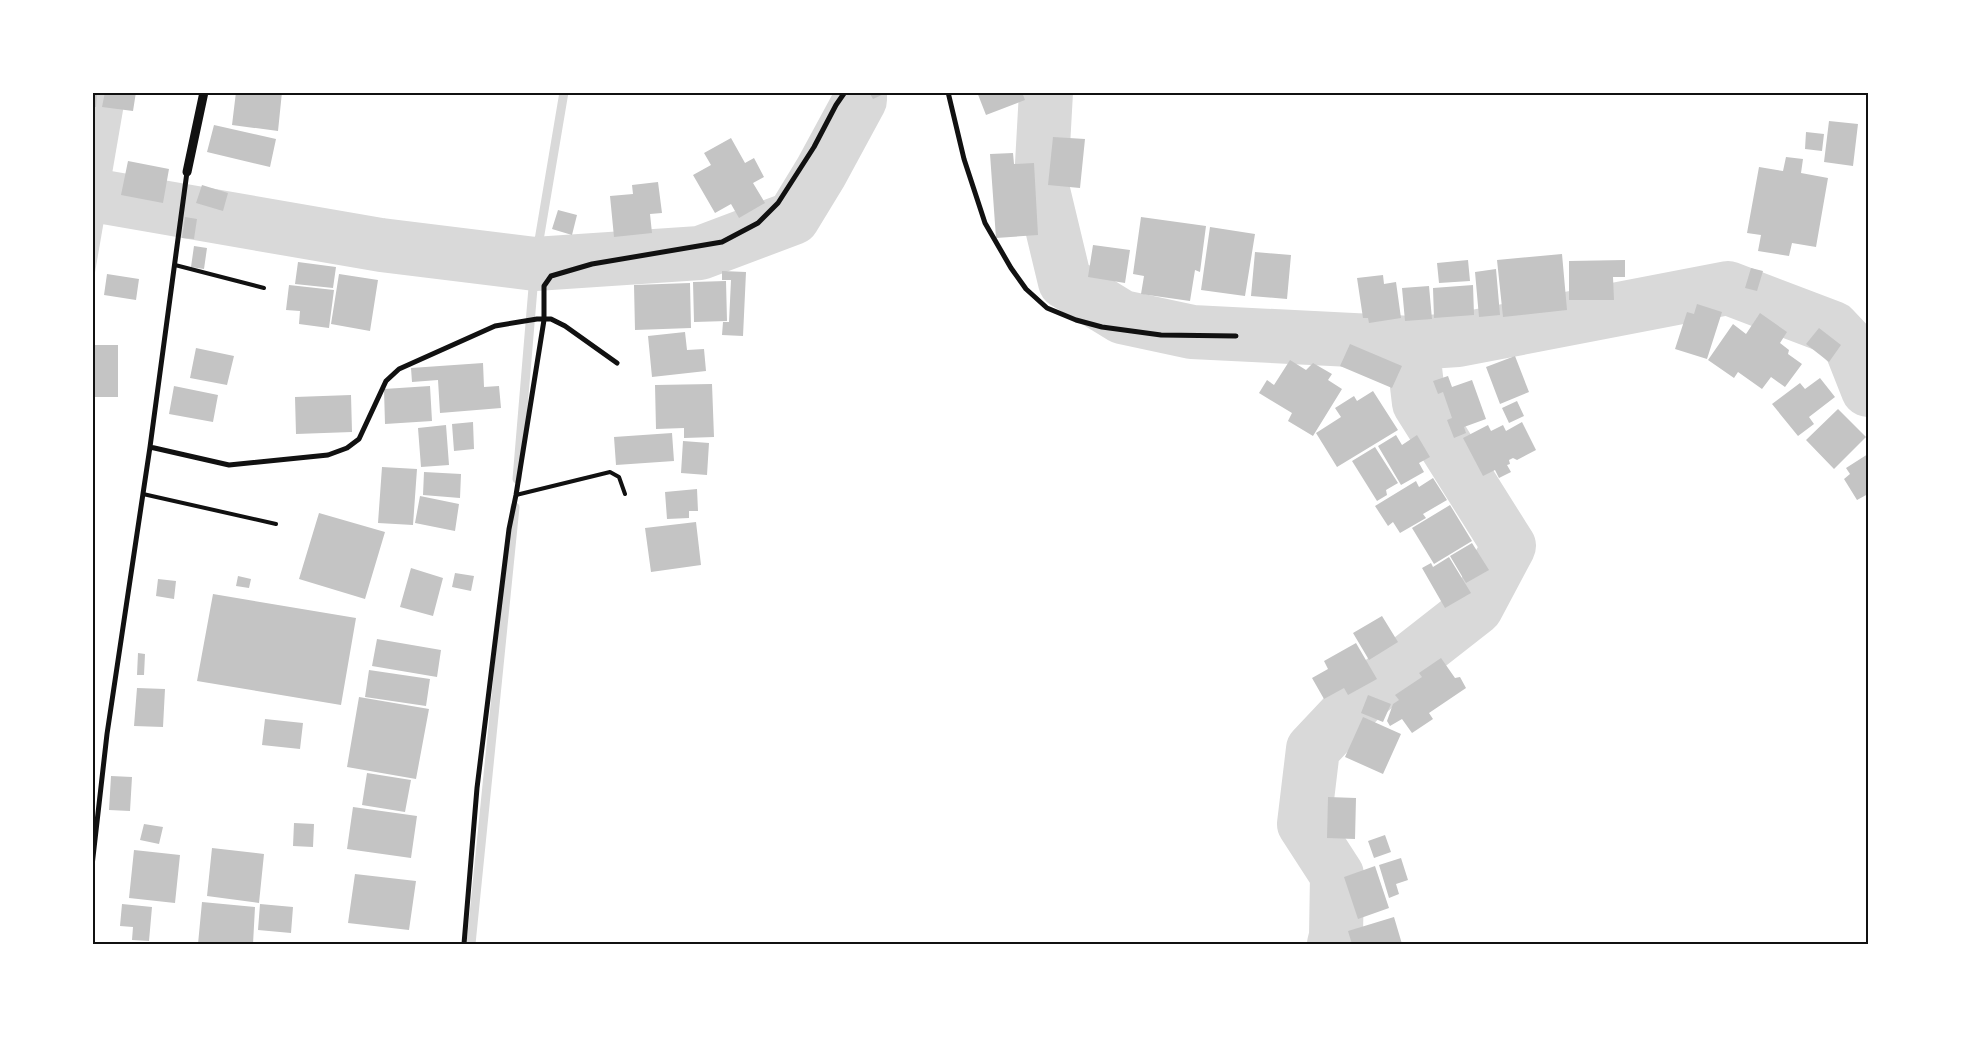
<svg xmlns="http://www.w3.org/2000/svg" width="1961" height="1037" font-family="'Zilla Slab',serif">
  <rect width="100%" height="100%" fill="#fff"/>
  <path fill="#d9d9d9" d="M93 93H126L93 284Z"/>
  <g fill="none" stroke-linecap="round" stroke-linejoin="round">
    <path stroke="#d9d9d9" stroke-width="9" d="M517 479 535 264 564 92
      M471 944 515 507"/>
    <path stroke="#d9d9d9" stroke-width="54" d="M1046 92 1041 182 1065 282 1122 317 1192 332 1412 343 1458 340 1728 288 1833 328 1851 347 1868 390
      M92 195 381 245 535 264 700 253 793 218 821 172 860 100V92
      M1334 944 1336 936 1337 875 1304 824 1313 749 1361 698 1476 608 1509 546 1419 403 1412 343"/>
  </g>
  <path fill="#c4c4c4" d="M92 92H97L96 107H92Z
    M105 92H136L133 111 102 107Z
    M236 92H282L278 131 232 125Z
    M869 92H888L873 99Z
    M977 92H1022L1025 100 986 115Z
    M1829 121 1858 124 1853 166 1824 162Z
    M214 125 276 139 270 167 207 152Z
    M1806 132 1824 134 1822 151 1805 149Z
    M1053 137 1085 139 1080 188 1048 185Z
    M731 138 745 163 754 158 764 177 753 183 765 203 739 218 731 204 715 213 693 175 711 165 704 153Z
    M1013 153 1014 164 1034 163 1038 235 996 238 990 154Z
    M1786 157 1803 159 1801 173 1828 178 1816 247 1792 243 1789 256 1758 251 1761 235 1747 233 1759 167 1783 171Z
    M128 161 169 169 163 203 121 195Z
    M658 182 662 213 650 214 652 233 614 237 610 196 633 194 632 185Z
    M202 185 228 193 223 211 196 203Z
    M558 210 577 215 572 235 552 229Z
    M185 217 197 219 194 239 182 238Z
    M1141 217 1206 226 1200 272 1195 270 1190 301 1141 294 1144 276 1133 274Z
    M1210 227 1255 234 1245 296 1201 290Z
    M1093 245 1130 250 1125 283 1088 277Z
    M194 246 207 248 204 269 191 267Z
    M1255 252 1291 255 1287 299 1251 296Z
    M1562 254 1567 310 1503 317 1497 260Z
    M1468 260 1470 281 1439 283 1437 263Z
    M1625 260V277H1613L1614 300H1569V261Z
    M298 262 336 267 333 288 295 284Z
    M1751 268 1763 271 1757 291 1745 288Z
    M1496 269 1500 315 1479 317 1475 272Z
    M722 271 746 272 743 336 722 335 723 322H729L731 280H722Z
    M107 274 139 279 136 300 104 295Z
    M339 274 378 280 370 331 331 324Z
    M1383 275 1384 284 1396 282 1401 318 1369 323 1368 318H1363L1357 278Z
    M726 281 727 321 694 322 693 282Z
    M690 283 691 328 635 330 634 285Z
    M289 285 334 290 329 328 299 324 300 311 286 310Z
    M1473 285 1474 315 1434 318 1433 288Z
    M1429 286 1432 319 1405 321 1402 288Z
    M1697 304 1722 312 1707 359 1675 349 1687 312 1694 314Z
    M1760 313 1787 332 1780 343 1789 350 1788 354 1802 364 1785 387 1771 377 1762 389 1738 372 1734 378 1708 360 1733 324 1746 334Z
    M1819 328 1841 345 1829 362 1806 344Z
    M685 332 687 350 704 349 706 371 652 377 648 336Z
    M1350 344 1402 366 1392 388 1340 366Z
    M92 345H118V397H92Z
    M196 348 234 356 227 385 190 378Z
    M1515 356 1529 392 1500 404 1486 367Z
    M1290 360 1306 370 1313 363 1332 374 1328 380 1342 389 1313 436 1288 421 1292 413 1259 393 1267 380 1274 385Z
    M483 363 484 387 499 386 501 408 440 413 438 380 412 382 411 368Z
    M1448 376 1452 387 1472 380 1486 419 1464 427 1466 433 1454 438 1447 420 1452 418 1443 392 1438 394 1433 381Z
    M1820 378 1835 397 1809 417 1814 424 1798 436 1772 404 1800 383 1805 389Z
    M712 384 714 437 684 438V428L656 429 655 385Z
    M174 386 218 395 213 422 169 414Z
    M430 386 432 421 385 424 384 389Z
    M1373 391 1398 430 1337 467 1316 433 1341 417 1335 408 1354 396 1357 401Z
    M351 395 352 432 296 434 295 397Z
    M1517 401 1524 416 1509 423 1502 408Z
    M1838 409 1866 437 1834 469 1806 440Z
    M473 422 474 449 454 451 452 424Z
    M1522 422 1536 450 1517 460 1513 458 1509 460 1510 464 1507 465 1511 472 1499 478 1495 470 1483 476 1463 438 1488 425 1491 431 1503 425 1506 431Z
    M446 425 449 465 421 467 418 428Z
    M672 433 674 461 616 465 614 437Z
    M1396 435 1402 445 1417 435 1430 457 1419 463 1424 472 1401 485 1378 446Z
    M683 441 709 443 707 475 681 473Z
    M1375 447 1398 483 1386 490 1387 495 1377 501 1352 461Z
    M1868 454V494L1857 500 1844 479 1850 474 1846 468Z
    M382 467 417 469 413 525 378 523Z
    M424 472 461 474 460 498 423 495Z
    M1433 478 1447 500 1423 514 1426 518 1400 533 1393 522 1388 526 1375 506 1416 481 1419 487Z
    M697 489 698 511H689V518L667 519 665 492Z
    M420 496 459 504 455 531 415 523Z
    M1450 505 1472 541 1434 564 1412 528Z
    M319 513 385 532 365 599 299 579Z
    M696 522 701 565 651 572 645 528Z
    M1472 543 1489 570 1466 583 1450 556Z
    M1449 557 1471 593 1445 608 1422 568 1431 563 1433 567Z
    M411 568 443 578 433 616 400 607Z
    M455 573 474 576 471 591 452 587Z
    M238 576 251 579 249 588 236 586Z
    M158 579 176 581 174 599 156 596Z
    M213 594 356 618 341 705 197 681Z
    M1382 616 1398 642 1369 660 1353 633Z
    M377 639 441 650 437 677 372 666Z
    M1356 643 1377 679 1348 695 1344 688 1324 699 1312 678 1328 669 1324 661Z
    M138 653 145 654 144 675H137Z
    M1441 658 1455 678 1460 677 1466 688 1429 713 1433 719 1412 733 1402 719 1390 726 1387 721 1393 704 1399 700 1395 695 1422 677 1419 673Z
    M369 670 430 679 426 706 365 697Z
    M137 688 165 689 163 727 134 726Z
    M1368 695 1391 704 1383 722 1361 713Z
    M359 697 429 709 416 779 347 767Z
    M1363 717 1401 734 1383 774 1345 757Z
    M265 719 303 723 300 749 262 745Z
    M367 773 411 780 405 812 362 805Z
    M111 776 132 777 130 811 109 810Z
    M1328 797 1356 798 1355 839 1327 838Z
    M353 807 417 816 411 858 347 849Z
    M294 823 314 824 313 847 293 846Z
    M144 824 163 827 159 844 140 840Z
    M1385 835 1391 852 1374 858 1368 841Z
    M212 848 264 854 259 903 207 896Z
    M134 850 180 855 175 903 129 898Z
    M1401 858 1408 880 1396 884 1399 894 1389 898 1379 865Z
    M1375 866 1389 908 1358 919 1344 877Z
    M355 874 416 881 409 930 348 923Z
    M202 902 255 907 253 944H198Z
    M122 904 152 907 149 941 132 940 133 927 120 926Z
    M260 904 293 907 291 933 258 930Z
    M1394 917 1402 944H1352L1348 931Z"/>
  <g fill="none" stroke-linecap="round" stroke-linejoin="round">
    <path stroke="#111" stroke-width="4" d="M175 265 264 288
      M143 494 276 524
      M516 495 610 472 619 477 625 494"/>
    <path stroke="#111" stroke-width="5" d="M948 92 964 159 985 223 1011 268 1026 289 1047 308 1076 320 1102 327 1161 335 1236 336
      M150 447 229 465 328 455 347 448 359 439 386 381 399 369 495 326 537 319H551L565 326 617 363
      M92 866 107 734 150 447 187 172
      M464 944 477 788 509 529 516 495 544 320V286L551 276 592 264 722 242 758 223 778 203 814 147 836 105 845 92"/>
    <path stroke="#111" stroke-width="9" d="M187 172 204 92"/>
  </g>
  <rect width="1961" height="1037" fill="none" stroke="#ffffff" stroke-width="188"/>
  <rect x="94" y="94" width="1773" height="849" fill="none" stroke="#111" stroke-width="2"/>
</svg>
